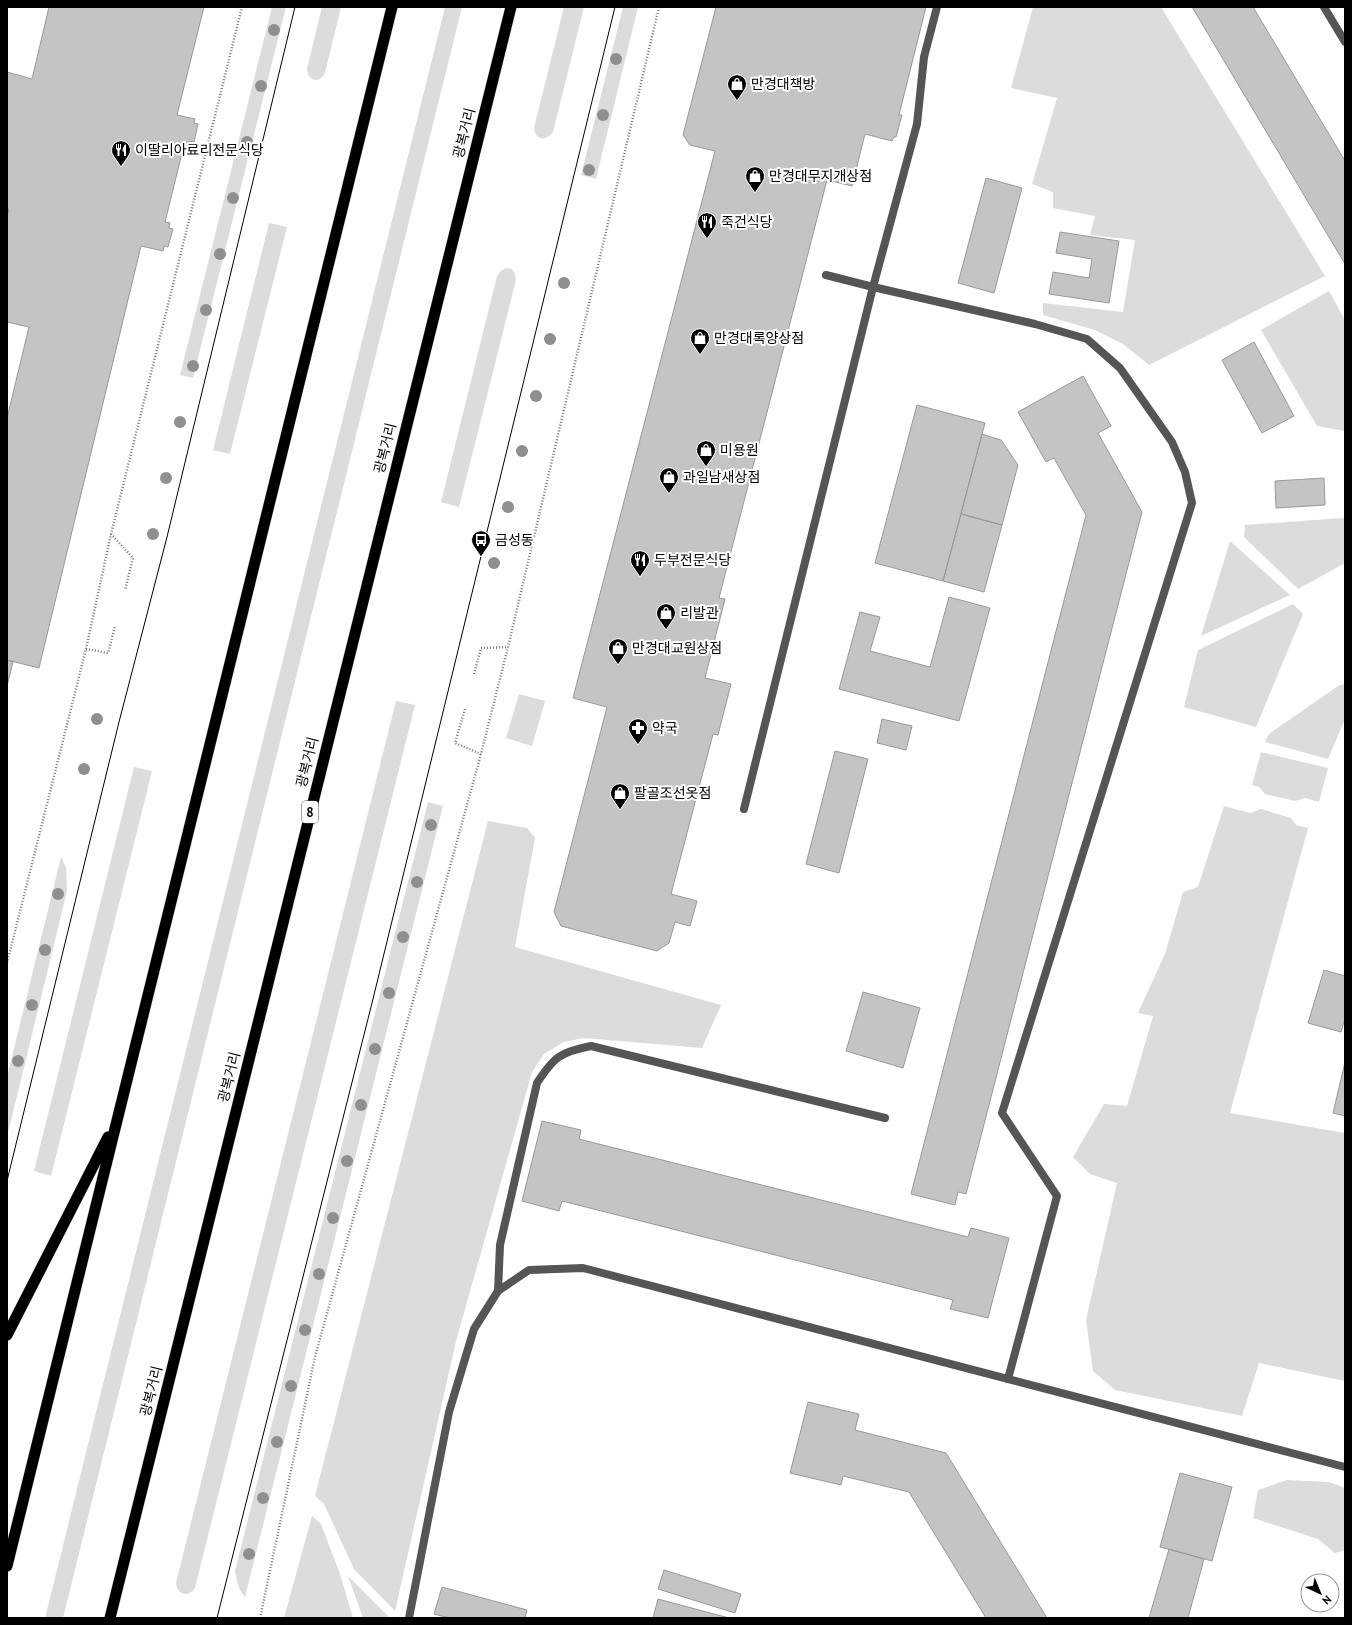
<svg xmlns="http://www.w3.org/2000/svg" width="1352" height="1625" font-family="'PT Sans','Noto Sans KR',sans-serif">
  <rect width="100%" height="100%" fill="#fff"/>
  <path fill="#dcdcdc" d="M272 7H286L193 378 180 375Z
    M322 7H341L325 73C319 84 308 81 307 69Z
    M445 7H462L63 1618H45Z
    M564 7H584L553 132C546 142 535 140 534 128Z
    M623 7H638L596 179 581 175Z
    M1033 7H1161L1325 276 1149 365 1123 344 1095 330 1043 315V303L1123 312 1135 240 1090 235 1095 216 1053 208V192L1032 184 1057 98 1011 88Z
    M269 223 287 227 230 454 213 450Z
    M506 268 512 269 515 274 516 280 459 507 441 502 497 276 501 271Z
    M1329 291 1345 320V431L1317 426 1261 330Z
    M1344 518 1345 563 1298 589 1244 537 1245 525Z
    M1230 541 1290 595 1201 636Z
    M1293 604 1303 614 1256 727 1184 707 1198 650Z
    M1345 684V719L1328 759 1265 742 1269 734 1338 686Z
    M519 694 545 701 532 746 506 738Z
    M396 701 415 705 195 1588C188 1598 177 1595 176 1583Z
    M1261 752 1328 768 1319 802 1305 798 1295 801 1265 794 1259 787 1252 785Z
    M134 767 152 771 51 1176 34 1171Z
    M428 802 443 806 245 1597C238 1589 237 1581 235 1571Z
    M1224 806 1250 813 1261 809 1291 818 1296 825 1308 828 1230 1113 1345 1133V1381L1259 1363 1242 1416 1115 1390 1093 1371 1086 1320 1117 1183 1090 1174 1073 1157 1104 1104 1127 1106 1153 1016 1138 1013 1165 954 1183 892 1198 887Z
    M488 821 527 828 535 838 515 947 721 1005 702 1048 584 1038 564 1042 544 1054 532 1072 456 1341 395 1611 354 1569 324 1504 315 1496Z
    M61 857 66 867 67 891 7 1137V1077Z
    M1287 1480 1329 1482 1345 1488V1550L1335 1553 1318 1539 1253 1518 1258 1490Z
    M312 1516 321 1524 340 1574 353 1618H284Z
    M348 1576 390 1618H363Z"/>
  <path fill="#c4c4c4" stroke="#999" d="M49 7H204L177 115 195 119 194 123 198 124 194 142 189 141 188 146 184 145 165 222 170 223 169 228 173 229 168 247 164 246 163 251 141 246 39 668 7 660V418L29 327 7 322V216L9 209H7V72L32 79Z
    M716 7H926L899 115H902L896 137H894L892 141 865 134 852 186 827 180 719 598 725 599 705 678 731 684 718 735 713 734 671 894 697 901 690 926 675 922 669 943 657 951 561 926 554 912 607 707 573 698 715 151 690 145 683 135Z
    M1192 7H1253L1345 161V264Z
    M986 178 1022 188 994 293 958 283Z
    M1060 232 1119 241 1109 303 1049 294 1053 272 1089 278 1092 259 1056 253Z
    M1254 342 1294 416 1262 433 1222 360Z
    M1083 376 1111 426 1098 433 1142 512 966 1194 958 1192 955 1205 911 1194 1086 515 1054 458 1046 462 1018 412Z
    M917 405 985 423 943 581 875 563Z
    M982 434 1001 440 1018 465 1002 525 961 514Z
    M1324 478 1325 505 1276 508 1275 481Z
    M961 514 1002 525 984 592 943 581Z
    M949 597 990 608 959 721 839 689 860 612 880 617 870 651 930 667Z
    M7 660 13 662 7 686Z
    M882 719 912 726 906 750 877 743Z
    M835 751 868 759 839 873 806 864Z
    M1324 970 1345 976V1019L1341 1032 1308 1023Z
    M863 992 920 1008 903 1068 846 1051Z
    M1345 1062V1116L1333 1113Z
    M542 1121 581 1130 579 1139 968 1237 971 1228 1009 1238 988 1318 950 1309 953 1300 562 1201 559 1211 522 1201Z
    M808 1402 859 1414 855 1430 946 1453 1047 1618H986L909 1492 843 1476 841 1485 790 1473Z
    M1180 1473 1232 1487 1212 1561 1160 1547Z
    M1169 1549 1204 1559 1188 1618H1149Z
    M664 1570 741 1594 735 1613 658 1589Z
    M442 1587 527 1610 525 1618H449L434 1614Z
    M658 1599 729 1618H653Z"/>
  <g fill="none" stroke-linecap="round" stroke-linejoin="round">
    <defs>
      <path id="trunk" d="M7 1335 108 1137
        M7 1566 392 7
        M110 1618 511 7"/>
    </defs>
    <use href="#trunk" stroke="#dbdbdb" stroke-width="12"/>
    <path stroke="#777" stroke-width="2.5" stroke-dasharray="1 2" stroke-linecap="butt" d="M111 534 133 558 125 590
      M86 649 108 653 115 626
      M474 674 481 648 508 647
      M465 709 455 743 481 754
      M7 963 86 649 111 534 242 7
      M260 1618 315 1357 481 754 508 647 659 7"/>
    <path stroke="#555" stroke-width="8" d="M826 275 873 287 1035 324 1087 339 1120 368 1172 442 1185 472 1192 503 1002 1113 1057 1196 1008 1379
      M744 809 873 287 917 124 924 57 937 7
      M498 1291 500 1245 537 1083C554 1057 560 1052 591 1046L885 1118"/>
    <path stroke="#555" stroke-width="8" d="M1324 7 1345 42
      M409 1618 449 1412 474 1329 498 1291 529 1270 583 1268 1345 1467"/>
    <use href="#trunk" stroke="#000" stroke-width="11"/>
    <path stroke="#000" stroke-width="1" d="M7 1181 119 722 167 537 295 7
      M217 1618 372 1003 615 7"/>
  </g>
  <g fill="#8f8f8f">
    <circle cx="274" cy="30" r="6"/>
    <circle cx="616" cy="59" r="6"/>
    <circle cx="261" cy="86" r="6"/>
    <circle cx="603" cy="115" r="6"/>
    <circle cx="247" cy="142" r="6"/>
    <circle cx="589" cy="170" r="6"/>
    <circle cx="233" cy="198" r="6"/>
    <circle cx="220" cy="254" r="6"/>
    <circle cx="564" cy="283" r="6"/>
    <circle cx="206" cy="310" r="6"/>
    <circle cx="550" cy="339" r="6"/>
    <circle cx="193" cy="366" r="6"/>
    <circle cx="536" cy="396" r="6"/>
    <circle cx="180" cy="422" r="6"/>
    <circle cx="522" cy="451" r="6"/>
    <circle cx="166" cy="478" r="6"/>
    <circle cx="508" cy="507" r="6"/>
    <circle cx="153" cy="534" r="6"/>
    <circle cx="494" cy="563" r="6"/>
    <circle cx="97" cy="719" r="6"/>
    <circle cx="84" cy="769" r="6"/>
    <circle cx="431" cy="825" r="6"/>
    <circle cx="417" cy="882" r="6"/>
    <circle cx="58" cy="894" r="6"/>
    <circle cx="403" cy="937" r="6"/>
    <circle cx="45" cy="950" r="6"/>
    <circle cx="389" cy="993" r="6"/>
    <circle cx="32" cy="1005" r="6"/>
    <circle cx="375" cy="1049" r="6"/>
    <circle cx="18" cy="1061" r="6"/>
    <circle cx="361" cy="1105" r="6"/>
    <circle cx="347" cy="1161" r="6"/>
    <circle cx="333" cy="1218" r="6"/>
    <circle cx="319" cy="1274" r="6"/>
    <circle cx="305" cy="1330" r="6"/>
    <circle cx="291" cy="1386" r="6"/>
    <circle cx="277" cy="1442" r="6"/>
    <circle cx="263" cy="1498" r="6"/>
    <circle cx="249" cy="1554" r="6"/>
  </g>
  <defs>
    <symbol id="shop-pin" viewBox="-11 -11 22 30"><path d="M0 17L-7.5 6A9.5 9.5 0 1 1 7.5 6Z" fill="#000" stroke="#fff"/><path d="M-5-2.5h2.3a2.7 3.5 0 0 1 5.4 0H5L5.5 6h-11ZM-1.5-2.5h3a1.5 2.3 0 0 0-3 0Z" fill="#fff"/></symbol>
    <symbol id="restaurant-pin" viewBox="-11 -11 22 30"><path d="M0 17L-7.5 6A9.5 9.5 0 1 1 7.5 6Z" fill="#000" stroke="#fff"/><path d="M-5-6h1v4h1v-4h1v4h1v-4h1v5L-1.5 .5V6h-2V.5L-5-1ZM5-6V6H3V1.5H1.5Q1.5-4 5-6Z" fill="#fff"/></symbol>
    <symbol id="bus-pin" viewBox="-11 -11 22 30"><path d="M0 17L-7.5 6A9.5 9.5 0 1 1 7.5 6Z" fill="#000" stroke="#fff"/><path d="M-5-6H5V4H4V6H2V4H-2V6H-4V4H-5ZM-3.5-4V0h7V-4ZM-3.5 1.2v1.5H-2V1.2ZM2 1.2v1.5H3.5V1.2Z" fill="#fff"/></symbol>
    <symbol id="pharmacy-pin" viewBox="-11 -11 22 30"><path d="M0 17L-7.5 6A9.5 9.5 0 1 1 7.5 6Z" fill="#000" stroke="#fff"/><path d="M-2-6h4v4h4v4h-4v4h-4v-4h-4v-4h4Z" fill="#fff"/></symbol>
  </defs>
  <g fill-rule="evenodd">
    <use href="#shop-pin" x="726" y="73" width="22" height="30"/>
    <use href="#restaurant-pin" x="110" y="139" width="22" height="30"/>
    <use href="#shop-pin" x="744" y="165" width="22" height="30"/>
    <use href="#restaurant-pin" x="696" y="211" width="22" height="30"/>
    <use href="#shop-pin" x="689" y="327" width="22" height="30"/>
    <use href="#shop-pin" x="695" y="439" width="22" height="30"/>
    <use href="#shop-pin" x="658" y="466" width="22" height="30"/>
    <use href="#bus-pin" x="470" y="529" width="22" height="30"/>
    <use href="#restaurant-pin" x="629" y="549" width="22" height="30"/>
    <use href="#shop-pin" x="655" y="602" width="22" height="30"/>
    <use href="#shop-pin" x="607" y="637" width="22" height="30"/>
    <use href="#pharmacy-pin" x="627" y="717" width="22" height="30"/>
    <use href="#shop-pin" x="609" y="782" width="22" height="30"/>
  </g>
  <g text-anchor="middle" stroke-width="4" stroke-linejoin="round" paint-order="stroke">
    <rect fill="#fff" stroke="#4c4c4c" stroke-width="1" x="302" y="801" width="16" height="22" rx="3"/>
    <g font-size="13" font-weight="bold" fill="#000">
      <text x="310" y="817">8</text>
    </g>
    <g font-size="14" fill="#000" stroke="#fff" text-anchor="start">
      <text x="751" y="89">만경대책방</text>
      <text x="135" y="155">이딸리아료리전문식당</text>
      <text x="769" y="181">만경대무지개상점</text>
      <text x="721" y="227">죽건식당</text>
      <text x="714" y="343">만경대록양상점</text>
      <text x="720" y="455">미용원</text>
      <text x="683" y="482">과일남새상점</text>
      <text x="495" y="545">금성동</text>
      <text x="654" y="565">두부전문식당</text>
      <text x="680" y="618">리발관</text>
      <text x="632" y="653">만경대교원상점</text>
      <text x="652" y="733">약국</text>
      <text x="634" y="798">팔골조선옷점</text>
    </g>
    <g font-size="14" fill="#000" stroke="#fff">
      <text transform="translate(464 133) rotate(-76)" y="5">광복거리</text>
      <text transform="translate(385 448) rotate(-76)" y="5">광복거리</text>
      <text transform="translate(307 762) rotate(-76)" y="5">광복거리</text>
      <text transform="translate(229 1077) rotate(-76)" y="5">광복거리</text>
      <text transform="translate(151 1391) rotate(-76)" y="5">광복거리</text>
    </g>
  </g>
  <rect width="1352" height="1625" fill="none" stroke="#000000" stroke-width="16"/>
  <g transform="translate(1320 1593) rotate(136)"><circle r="19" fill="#ffffff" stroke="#999999"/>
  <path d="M0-3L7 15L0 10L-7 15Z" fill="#000000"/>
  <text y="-6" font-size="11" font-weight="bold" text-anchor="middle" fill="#000000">N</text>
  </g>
</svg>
